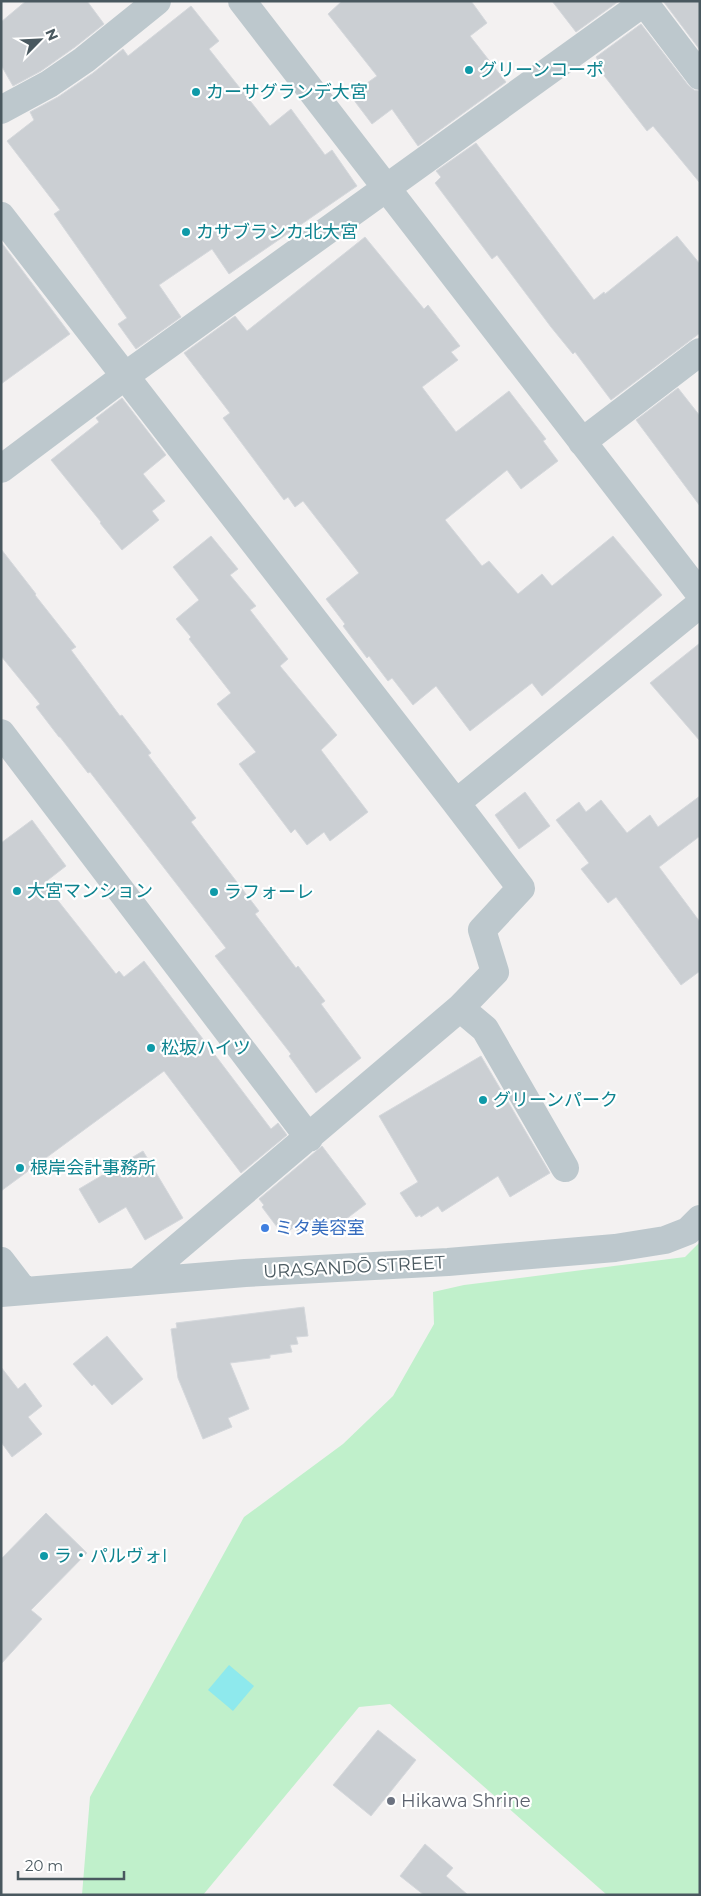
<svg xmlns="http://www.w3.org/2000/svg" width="701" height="1896" font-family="Montserrat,'Noto Sans JP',sans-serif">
  <rect width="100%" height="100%" fill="#f3f1f1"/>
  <path fill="#c0f0cb" d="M700 1242V1895H607L390 1704 359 1707 203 1895H82L90 1797 244 1517 343 1444 393 1396 434 1324 433 1292 464 1285 685 1257Z"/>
  <path fill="#8ee9ed" d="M229 1665 254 1686 233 1711 208 1690Z"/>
  <path fill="#cbcfd3" stroke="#d5d8dc" d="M26 1H87L104 24 75 47 41 71 13 86 1 65V22Z
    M342 1H471L487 23 470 36 506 82 418 146 392 109 372 124 350 95 377 76 328 14Z
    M552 1H619L576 32Z
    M663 1H700V50Z
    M191 6 219 41 209 49 270 126 291 109 325 155 332 150 357 186 229 274 212 249 159 285 181 317 136 349 118 324 127 318 54 214 60 210 7 141 34 120 30 112 58 97 93 73 123 49 128 56Z
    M641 24 688 85 694 90 700 91V183L653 126 647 131 599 69 602 67 596 57Z
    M476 143 594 300 604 292 605 294 677 236 700 264V333L611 400 575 352 573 354 551 327 497 255 492 259 435 183 441 177 436 171Z
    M365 237 424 309 428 305 460 346 451 352 458 360 422 387 456 432 509 391 546 439 543 441 558 461 521 489 507 470 445 520 482 566 489 561 518 594 542 574 552 586 613 536 662 595 542 696 532 683 470 731 436 686 413 705 392 678 388 681 369 656 367 658 343 626 345 624 326 599 359 573 303 501 295 507 288 497 284 500 223 418 230 413 184 353 235 316 247 331Z
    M1 242 70 334 1 384Z
    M678 388 700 416V506L636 420Z
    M122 398 166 455 143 474 165 501 152 511 159 520 122 550 100 523 101 522 51 460 99 422 96 418Z
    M211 536 238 569 230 575 256 606 250 610 288 659 280 666 337 735 321 750 368 812 330 841 324 832 307 845 295 829 291 833 239 764 256 752 217 704 231 693 189 639 191 637 176 619 199 600 173 567Z
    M1 549 36 594 35 595 76 647 71 650 120 716 122 715 151 753 148 755 196 818 191 822 259 911 255 914 296 968 298 966 325 1001 321 1004 361 1058 316 1093 289 1056 291 1054 215 956 226 948 90 772 88 773 60 737H59L36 707 40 704 1 656Z
    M700 643V741L650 683Z
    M525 792 550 826 519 849 495 815Z
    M700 796V836L659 867 700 922V971L681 985 616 897 608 903 581 869 589 863 556 820 579 802 586 812 601 800 627 833 650 815 658 827Z
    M32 820 66 866 44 883 116 974 119 971 124 977 144 961 271 1129 278 1123 287 1135 241 1173 164 1071 1 1191V843Z
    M481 1056 550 1173 510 1197 498 1176 442 1212 438 1206 421 1217 420 1215 416 1217 400 1193 418 1182 379 1116Z
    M322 1146 366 1204 342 1222 319 1218 299 1233 294 1227 283 1235 262 1207 264 1205 259 1199Z
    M143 1151 183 1218 145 1240 126 1207 99 1223 79 1189Z
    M304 1307 308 1336 296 1337 298 1344 290 1345 292 1352 270 1355V1358L230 1363 249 1409 228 1418 232 1427 203 1439 178 1378 171 1329 177 1328 176 1323Z
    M107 1336 143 1379 112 1405 94 1384 92 1386 73 1364Z
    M1 1367 18 1389 25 1383 42 1406 28 1417 42 1434 12 1457 1 1442Z
    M46 1513 87 1553 31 1610 42 1619 1 1664V1559Z
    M378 1730 416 1760 371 1816 333 1785Z
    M425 1844 453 1868 446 1876 468 1895H424L400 1876Z"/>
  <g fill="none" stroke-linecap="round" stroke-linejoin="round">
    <path stroke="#bdc8cd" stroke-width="28" d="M242 1 700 594
      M643 1 700 76
      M1 110 49 84 84 60 157 1
      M1 216 456 803
      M582 442 700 352
      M1 469 125 376 646 1
      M1 733 309 1138
      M460 1008 485 1029 565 1168
      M1 1261 24 1291
      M137 1282 460 1008 495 972 482 930 521 888 456 803 700 604
      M1 1293 245 1273 448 1262 615 1248 665 1240 688 1231 700 1219"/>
  </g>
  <g fill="#0f9aa8" stroke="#fff" stroke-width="2">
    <circle cx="469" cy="70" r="5"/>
    <circle cx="196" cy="92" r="5"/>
    <circle cx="186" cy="232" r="5"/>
    <circle cx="17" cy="891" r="5"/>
    <circle cx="214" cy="892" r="5"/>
    <circle cx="151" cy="1048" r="5"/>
    <circle cx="483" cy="1100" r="5"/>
    <circle cx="20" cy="1168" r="5"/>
    <circle cx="44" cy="1556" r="5"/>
  </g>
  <circle fill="#3f7fe0" stroke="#fff" stroke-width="2" cx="265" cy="1228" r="5"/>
  <circle fill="#6b7280" stroke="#fff" stroke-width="2" cx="391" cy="1801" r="5"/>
  <g text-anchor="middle" stroke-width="4.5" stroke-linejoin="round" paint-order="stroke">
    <g font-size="18" fill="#0d838f" stroke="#fff" text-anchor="start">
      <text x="479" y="76">グリーンコーポ</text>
      <text x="206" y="98">カーサグランデ大宮</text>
      <text x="196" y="238">カサブランカ北大宮</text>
      <text x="27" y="897">大宮マンション</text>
      <text x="224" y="898">ラフォーレ</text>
      <text x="161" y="1054">松坂ハイツ</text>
      <text x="493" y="1106">グリーンパーク</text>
      <text x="30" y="1174">根岸会計事務所</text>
      <text x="54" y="1562">ラ・パルヴォI</text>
    </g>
    <g font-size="18" fill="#366cbe" stroke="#fff" text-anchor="start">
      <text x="275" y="1234">ミタ美容室</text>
    </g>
    <g font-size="18" fill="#49585f" stroke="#fff">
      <text transform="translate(354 1267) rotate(-3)" y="6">URASANDŌ STREET</text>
    </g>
    <g font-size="18" fill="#5b616d" stroke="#fff" text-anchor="start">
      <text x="401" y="1807">Hikawa Shrine</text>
    </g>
  </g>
  <rect width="701" height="1896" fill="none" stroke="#49585f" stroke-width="5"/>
  <g transform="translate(40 40) rotate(66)" stroke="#ffffff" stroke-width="4" paint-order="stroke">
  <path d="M0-4L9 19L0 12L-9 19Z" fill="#49585f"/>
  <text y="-8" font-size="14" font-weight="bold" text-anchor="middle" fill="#49585f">N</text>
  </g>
  <path d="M18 1871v8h106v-8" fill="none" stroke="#49585f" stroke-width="2.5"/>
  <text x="25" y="1871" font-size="15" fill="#49585f" stroke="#ffffff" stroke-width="4" paint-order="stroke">20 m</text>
</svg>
